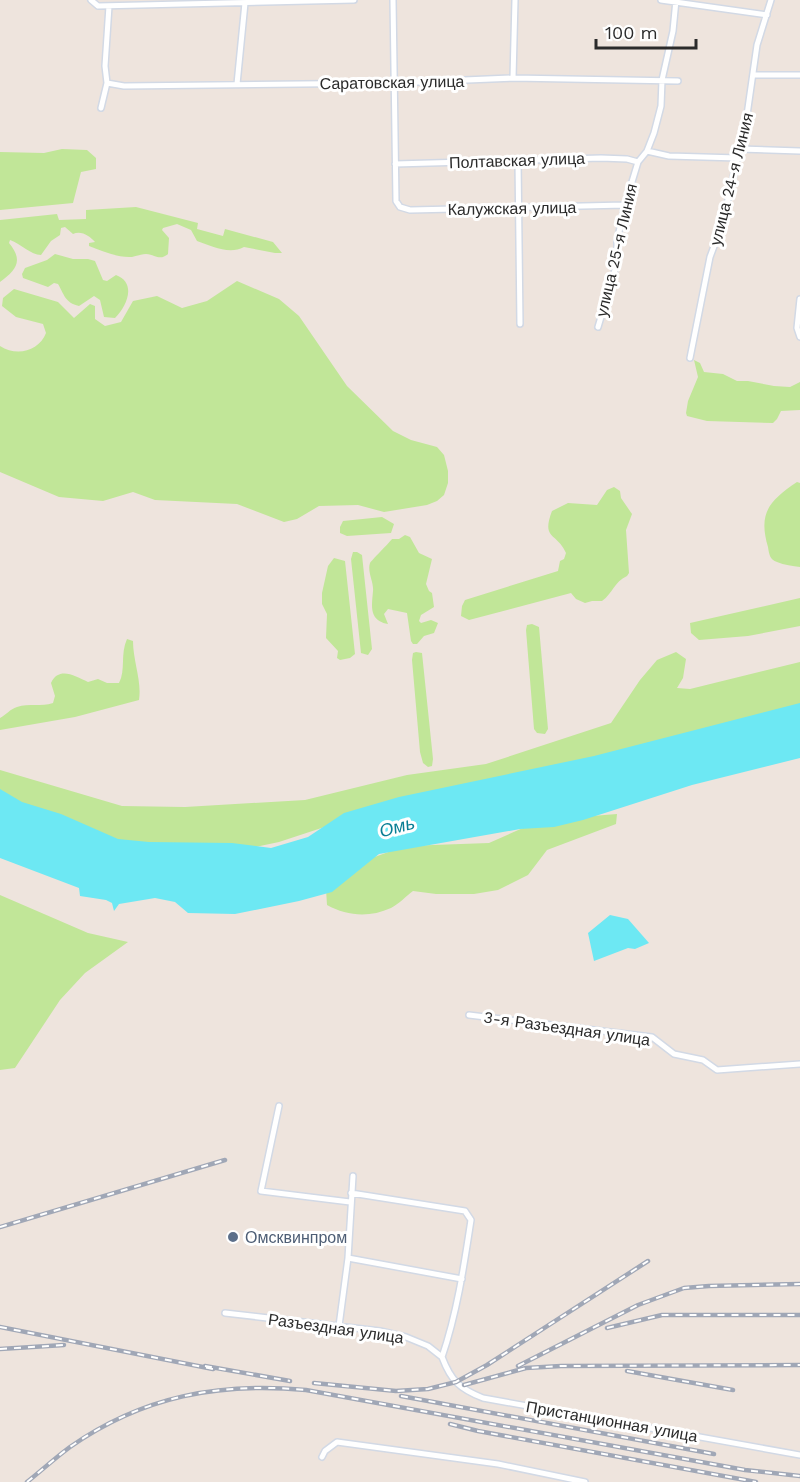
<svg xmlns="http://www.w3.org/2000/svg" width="800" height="1482" font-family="'Work Sans',sans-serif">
  <rect width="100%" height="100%" fill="#eee4dd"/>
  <path fill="#c1e698" d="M62 149 87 150 96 158V169L81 172 73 203 0 210V152L44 153Z
    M136 207 198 223 197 229 223 236 225 229 273 242 282 253H275L244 247C229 255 212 246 197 241L191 230 177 224 163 228 162 230 169 238 168 254C160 261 156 255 146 254 141 254 137 256 132 257 118 258 102 251 89 246V243L95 242C90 236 81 230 73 234L65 227 61 228 60 235 51 241 41 255C31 255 21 244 10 240L9 243C24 261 16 270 0 282V220L57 214 59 220 86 219V210Z
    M55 254 73 259H88L95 261 103 280 107 281 116 275C137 283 127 306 115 318L104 317 100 300 94 296 79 306C65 303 64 294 58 284L54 283 48 287 23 278 22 274 25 268 47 260Z
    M237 281 279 299 299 316 347 386 393 431 411 440 437 447 444 455 448 471V483L444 495 437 501 427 505 384 512 358 505 319 506 297 519 284 522 237 504 155 500 133 492 103 501 59 497 0 472V346C17 357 39 351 46 333L43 324 16 317 2 306 3 298 14 289 58 302 74 318 90 304 95 306V319L105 326 121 322 133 301 157 296 182 308 207 301Z
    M694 360 700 363 704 372 723 374 737 381H748L774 386 790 387 800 382V410L781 411 777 419 773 423 707 421 687 416 686 413 688 401 698 377Z
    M797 482 800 483V567C793 566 784 565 777 562 770 560 769 554 768 547 758 513 769 501 797 482Z
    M614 487 620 491 621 498 632 514 626 530 629 573 627 576C614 582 613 593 602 601H592L585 603 576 599 571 593 469 620 461 616 462 606 465 600 558 571 560 561 564 559 566 553C557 532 541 540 552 511L568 503 597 505 607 490Z
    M382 517 394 524 391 533 347 536 340 533V527L343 521Z
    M405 535 410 537 419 553 432 559 426 584 429 591 432 593 434 607 421 615 419 621 421 623 431 620 438 623 434 633 424 636 417 644H413L411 641 407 613 388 609 384 614 388 624C368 620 372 605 373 591 374 582 367 572 370 563 371 561 389 543 392 539H399Z
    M353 552H357L362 555 372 649 368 655 361 653 351 559Z
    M334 558 345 561 355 654 350 658 340 660 337 658 338 651 326 638 327 614 322 604V593L328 566Z
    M800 598V626L748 636 699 640 691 633 690 623Z
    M532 624 539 627 548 729 545 734 537 733 534 729 526 630 527 625Z
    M127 639 133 641C133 661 142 681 139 700L75 717 0 730V718C6 715 10 709 17 707 29 703 41 707 53 703L55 696 51 683C59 666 75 676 88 682L98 679 107 683H119C126 670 120 654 127 639Z
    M416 652 422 653 433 759 432 766 428 767 423 763 420 752 412 660 413 653Z
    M676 652 686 659 683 678 677 688 690 689 800 662V706L364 814 279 842 241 850 123 844 0 797V770L122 806 185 807 305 800 407 775 486 764 611 723 640 680 657 660Z
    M617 814 616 824 547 850 528 875 498 890 474 894H436L413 891C406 896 399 904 391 908 369 918 347 916 327 905L326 889 358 863 405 846 489 843 532 824 567 818Z
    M0 895 88 933 128 942 85 973 60 1000 15 1068 0 1070Z"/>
  <path fill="#6de8f3" d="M800 703V758L692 785 583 820 554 827 520 829 379 854 332 892 299 901 235 914 188 913 175 902 155 898 119 904 114 911 112 903 106 900 80 896 79 888 0 858V789L22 802 61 814 118 839 149 842 232 843 271 848 308 837 344 813 399 797 594 756Z
    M610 915 628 919 649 943 635 949 628 948 594 961 588 933Z"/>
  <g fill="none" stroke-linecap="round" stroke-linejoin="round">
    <defs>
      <path id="minor" d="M91 0 98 6 354 0
        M393 0 396 201 400 207 410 210 625 205
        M661 0 767 15
        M754 75H800
        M513 78 515 0
        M107 83 124 86 395 83 513 78 678 81
        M237 84 245 3
        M101 108 107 83 105 66 109 6
        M740 149 800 151
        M647 151 669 156 738 158
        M518 161 520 324
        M395 164 601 158 627 159 638 162
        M800 299 797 328 800 337
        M598 327 617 263V241L625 205 638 162 647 151 654 133 661 106 662 80 673 31 676 0
        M690 358 710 257 722 225 746 122 757 45 771 0
        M469 1015 652 1037 674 1054 703 1060 717 1070 800 1064
        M279 1106 261 1191 350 1202
        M351 1193 465 1211 471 1220C464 1266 457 1313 442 1357
        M348 1258 462 1279
        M225 1313 380 1331 406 1337 428 1346 442 1357
        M339 1326 348 1258 353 1176
        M442 1357C451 1381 460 1389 483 1398L800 1455
        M322 1457 325 1451 337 1442 498 1464 585 1482"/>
    </defs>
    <use href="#minor" stroke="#d2d9e5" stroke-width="8"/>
    <use href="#minor" stroke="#fff" stroke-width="5"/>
    <defs>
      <path id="rail" d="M0 1227 225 1160
        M0 1327 213 1369
        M607 1328 662 1315H800
        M0 1349 64 1345
        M205 1366 290 1381
        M518 1366 638 1305 684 1288 709 1286 800 1284
        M627 1371 733 1390
        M314 1383 396 1391 428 1389 456 1382 487 1365 648 1261
        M464 1385 526 1368 561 1366 800 1365
        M401 1396 714 1454
        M450 1424 478 1431 756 1482
        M27 1482C41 1471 55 1458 70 1447 143 1396 219 1382 306 1390L745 1470 800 1476"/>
    </defs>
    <use href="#rail" stroke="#a0a7b6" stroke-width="4.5"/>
    <use href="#rail" stroke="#fff" stroke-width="2" stroke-dasharray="7" stroke-linecap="butt"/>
  </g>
  <circle fill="#5c6f8a" stroke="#fff" stroke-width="2" cx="233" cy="1237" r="6"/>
  <g text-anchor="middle" stroke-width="6" stroke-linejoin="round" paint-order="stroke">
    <g font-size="16" fill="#2b2b2b" stroke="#fff">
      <text transform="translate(392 82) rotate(-1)" y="6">Саратовская улица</text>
      <text transform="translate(517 160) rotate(-2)" y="6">Полтавская улица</text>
      <text transform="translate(731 179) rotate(-76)" y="6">улица 24-я Линия</text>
      <text transform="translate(512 208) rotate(-1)" y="6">Калужская улица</text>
      <text transform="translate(616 250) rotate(-77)" y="6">улица 25-я Линия</text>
      <text transform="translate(567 1028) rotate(8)" y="6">3-я Разъездная улица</text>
      <text transform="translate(336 1328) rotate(8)" y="6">Разъездная улица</text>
      <text transform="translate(612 1421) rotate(10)" y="6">Пристанционная улица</text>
    </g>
    <g font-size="16" fill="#4e5e75" stroke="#fff" text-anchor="start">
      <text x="245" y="1243">Омсквинпром</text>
    </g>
    <g font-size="18" font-style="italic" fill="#097e94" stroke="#fff">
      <text transform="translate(397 827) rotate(-15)" y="6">Омь</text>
    </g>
  </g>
  <path d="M596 39v9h100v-9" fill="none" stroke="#2b2b2b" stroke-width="3"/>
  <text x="605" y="39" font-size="18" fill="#2b2b2b" stroke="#ffffff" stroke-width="4.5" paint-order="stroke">100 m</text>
</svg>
